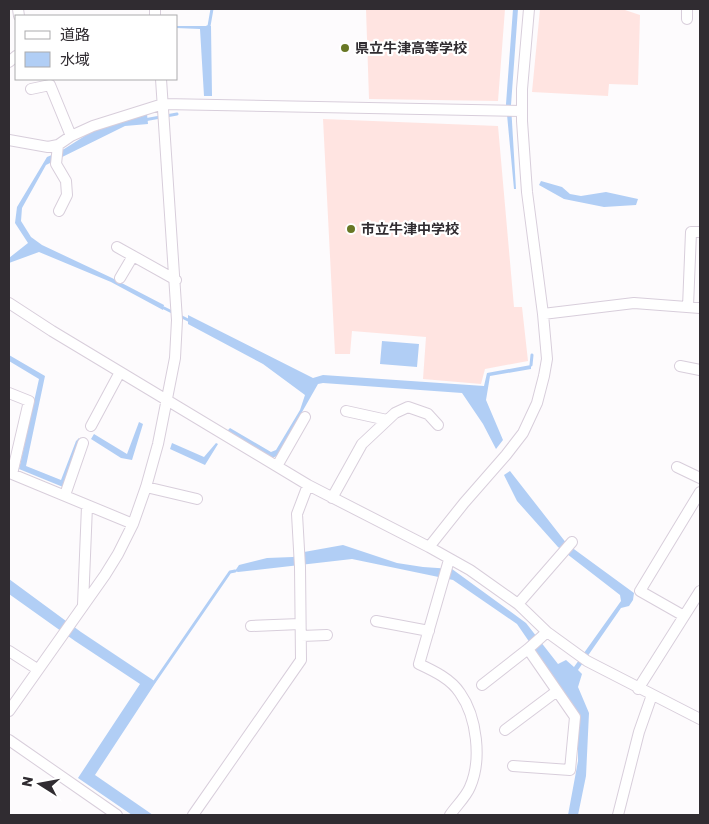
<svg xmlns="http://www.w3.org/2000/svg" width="709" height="824" font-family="Rubik,'Noto Sans JP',sans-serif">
  <rect width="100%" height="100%" fill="#fdfbfd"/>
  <path fill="#ffe4e1" d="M366 9H505L498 101 369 99Z
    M540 9H622L640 15 638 85 609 84 608 96 532 92Z
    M323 119 498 126 514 307H522L528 361 485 369 481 384 423 379 426 337 352 331 350 354H335Z"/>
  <path fill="#b1cef5" d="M513 9H518L511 105 516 189H514L506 104Z
    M176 26H211L212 96H204L200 29 176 28Z
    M147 114 148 124 125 126 46 165 22 208 21 221 31 237 42 245 112 278 164 305 163 310 111 282 39 252 9 263V258L28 243 15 223 17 207 47 157 61 151 91 132 124 120Z
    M541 181 562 187 570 194 581 196 606 192 638 199 636 205 604 207 564 199 539 185Z
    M188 315 313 378 323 375 484 386 487 373 531 365V369L490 376 486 400 503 440 496 449 483 424 462 393 323 383 318 384 277 456 272 458 227 431 230 428 271 452 276 450 300 410 305 395 263 364 188 324Z
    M382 341 419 344 417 367 380 364Z
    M9 355 45 376 26 466 61 480 76 441 79 438 81 443 63 487 19 469 39 379 9 361Z
    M139 422 143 424 132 460 121 458 91 439 94 434 127 454Z
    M172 443 204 457 216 443 218 444 205 465 170 449Z
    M510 471 567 544 634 593 633 600 629 606 621 608 578 670 582 674 578 687 589 713 586 776 578 815H568L578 761V713L517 624 453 580 352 559 238 572 235 571 239 565 267 558 293 557 304 552 343 545 397 563 423 567 452 569 526 623 558 664 566 660 574 667 621 601 620 595 558 547 517 501 504 475Z
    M9 579 81 632 156 682 95 775 153 815H132L78 778 140 684 75 641 9 594Z"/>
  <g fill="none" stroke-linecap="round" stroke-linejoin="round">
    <path stroke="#b1cef5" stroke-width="3" d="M207 27 209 26 212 9
      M144 120 177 114
      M164 308 174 313
      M180 316 188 320
      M531 365 532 355
      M155 681 230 572 235 571"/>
    <defs>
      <path id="minor" d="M18 9 19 16
        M155 9V16
        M687 19V9
        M9 62 16 56
        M31 89 50 85 71 136
        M9 140 48 147 58 145 71 136 93 126 163 104 522 111
        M58 145 56 164 66 181 67 195 59 211
        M117 247 176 280
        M120 278 133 256
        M9 303 52 331 308 485 429 547 464 503 506 455 523 433 537 403 544 376 547 359 543 314 527 192 522 121V89L529 9
        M688 307 691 232H700
        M543 314 634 303 700 308
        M680 366 700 370
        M9 393 29 401 12 474 133 524
        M346 411 387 420
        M91 426 120 372
        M277 466 305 417
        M677 467 700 478
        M146 487 197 499
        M65 495 83 443
        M332 498 362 444 395 413 408 407 428 414 438 425
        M429 547 470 570 518 604 547 632 587 661 700 719
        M449 560 419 664C434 671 451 679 460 693 477 717 482 760 470 787 466 797 456 806 450 815
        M518 604 572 542
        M83 605 87 506
        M684 616 640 591 700 492
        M376 621 429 631
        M251 626 300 624
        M301 636 327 635
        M9 651 37 669
        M482 685 528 649 547 632
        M638 689 700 591
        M9 711 105 575 118 554 133 524 146 487 158 444 175 358 177 320 161 79
        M505 730 557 691
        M9 740 117 815
        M513 766 570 770 575 717 528 649
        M193 815 301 660 300 567 297 514 308 485
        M618 815 639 732 652 695"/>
    </defs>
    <use href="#minor" stroke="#d8cedb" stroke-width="12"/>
    <use href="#minor" stroke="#fff" stroke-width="10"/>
  </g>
  <g fill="#687725" stroke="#fff" stroke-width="2">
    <circle cx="345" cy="48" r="5"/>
    <circle cx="351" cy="229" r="5"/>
  </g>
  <g text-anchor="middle" stroke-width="4.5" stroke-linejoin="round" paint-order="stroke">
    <g font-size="14" font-weight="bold" fill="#302c31" stroke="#fff" text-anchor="start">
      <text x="355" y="53">県立牛津高等学校</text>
      <text x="361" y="234">市立牛津中学校</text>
    </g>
  </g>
  <rect width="709" height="824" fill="none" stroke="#302c31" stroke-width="20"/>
  <rect x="15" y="15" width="162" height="65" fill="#ffffff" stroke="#acabad"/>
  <rect x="25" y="31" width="25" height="8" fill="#ffffff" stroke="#acabad"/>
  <text x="60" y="40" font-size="15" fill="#302c31">道路</text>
  <rect x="25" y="52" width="25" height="15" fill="#b1cef5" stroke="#acabad"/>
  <text x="60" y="65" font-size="15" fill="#302c31">水域</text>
  <g transform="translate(40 784) rotate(281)" stroke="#ffffff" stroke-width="4" paint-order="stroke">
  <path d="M0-4L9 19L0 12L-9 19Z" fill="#302c31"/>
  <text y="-8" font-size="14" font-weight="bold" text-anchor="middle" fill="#302c31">N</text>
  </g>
</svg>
